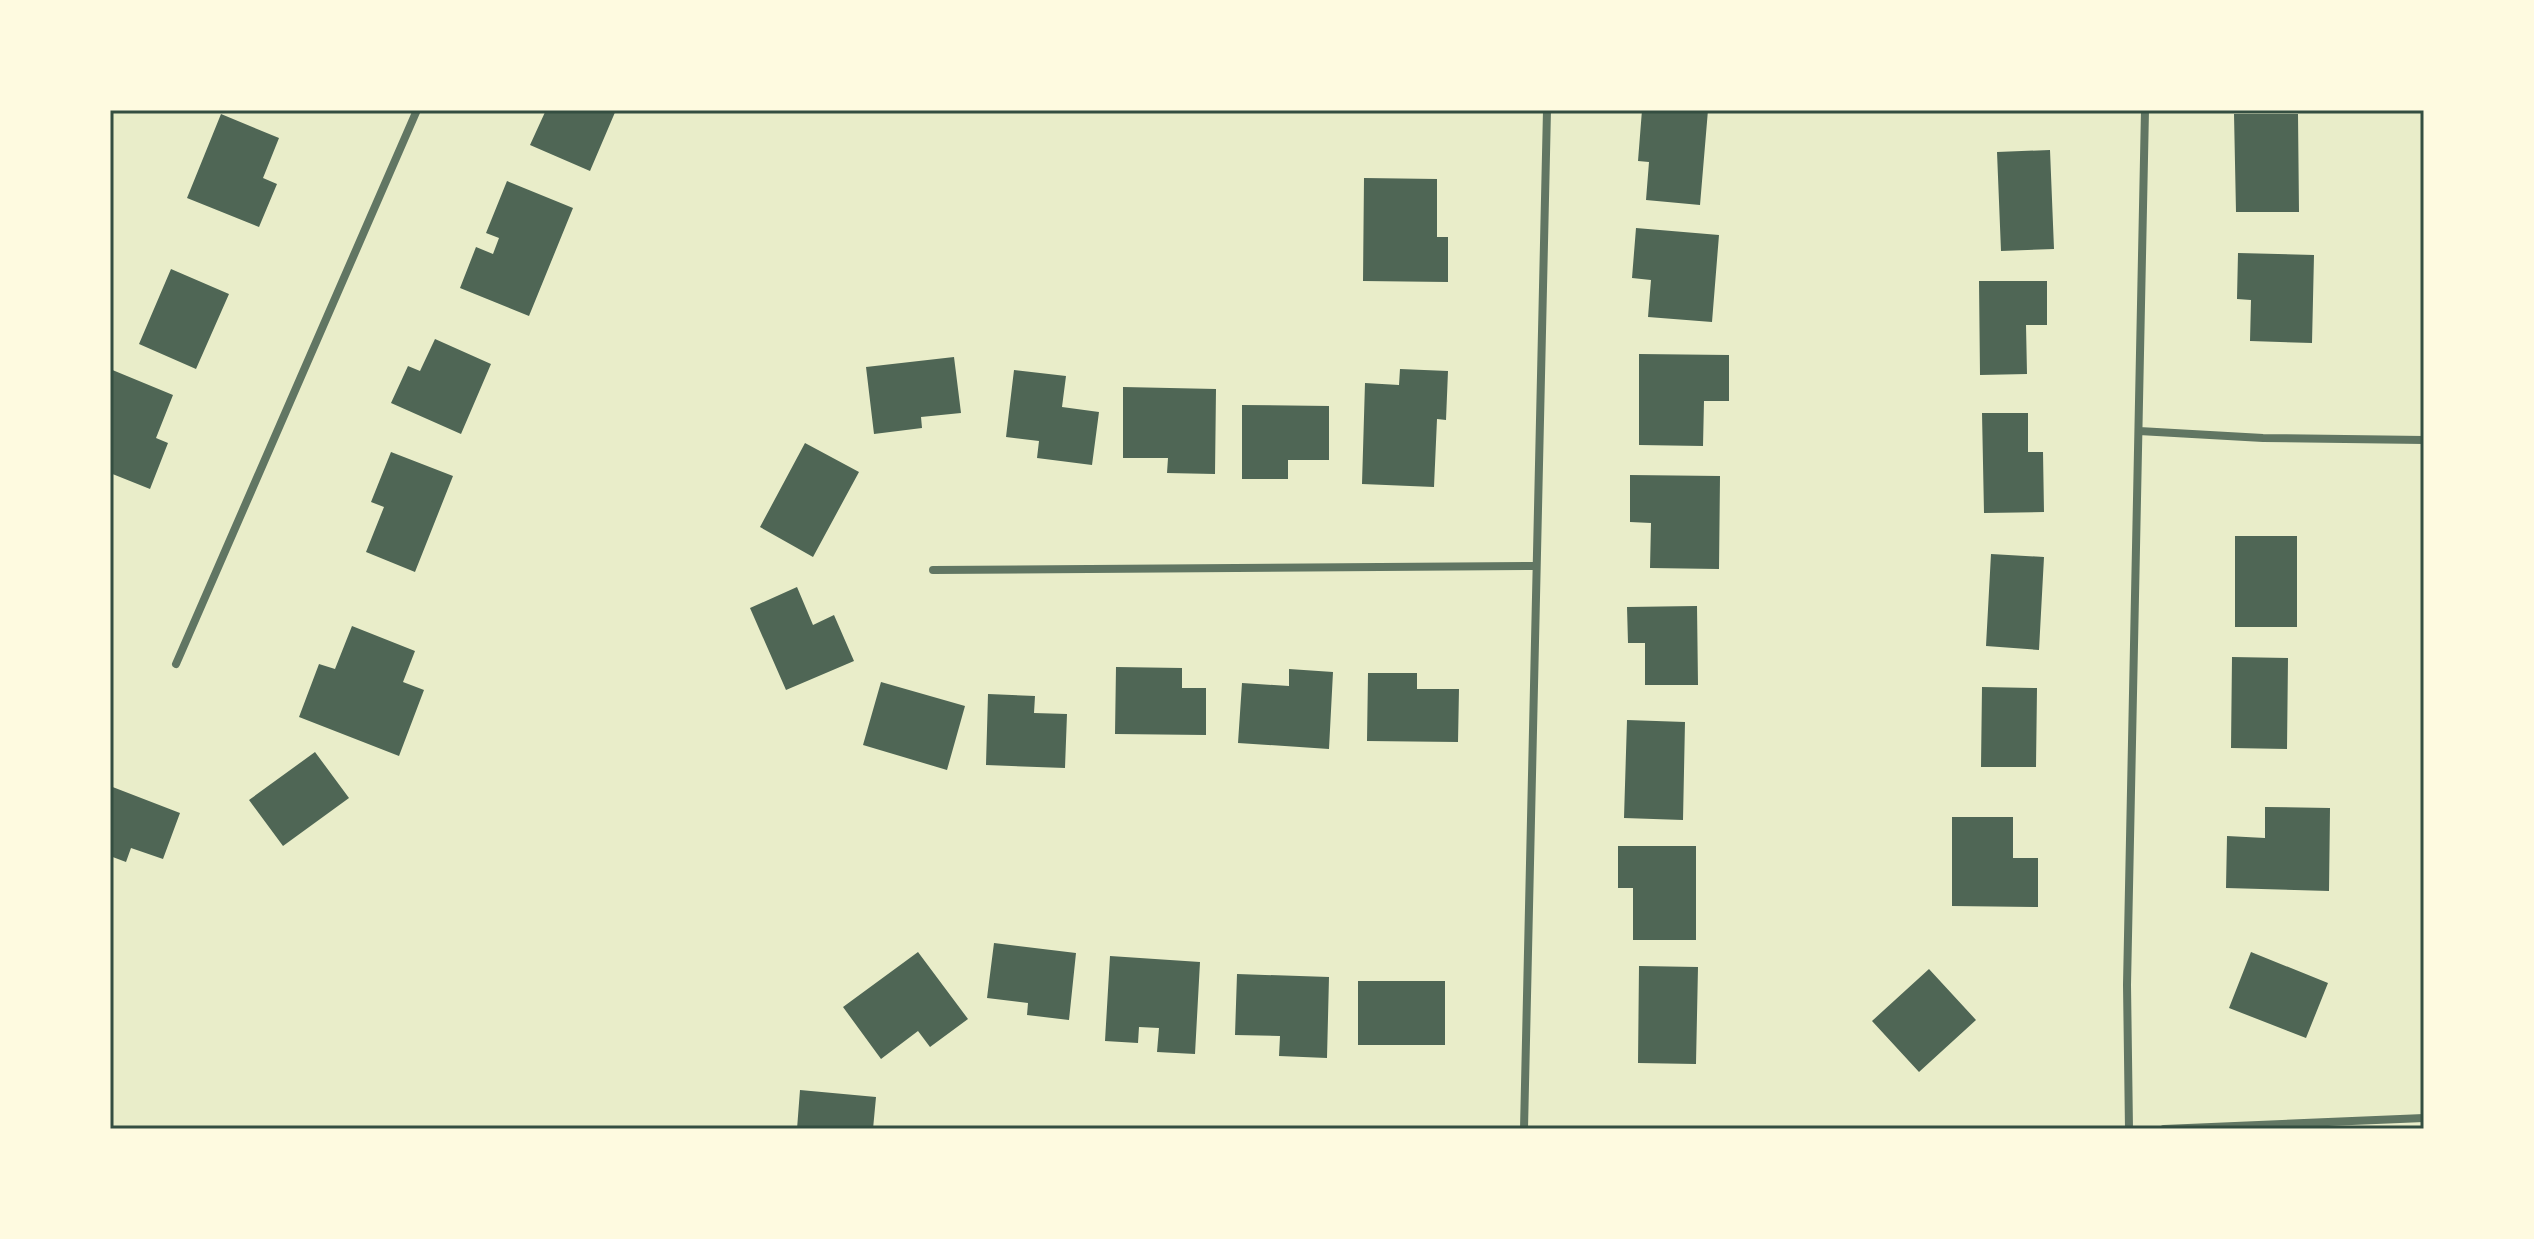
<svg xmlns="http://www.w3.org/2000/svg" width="2534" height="1239" font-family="'Space Grotesk',sans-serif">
  <rect width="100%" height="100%" fill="#e9edc9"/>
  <path fill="#4f6655" d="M546 110H616L590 171 530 145Z
    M1642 110H1708L1700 205 1646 200 1649 162 1638 161Z
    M221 114 279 138 263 178 277 184 259 227 187 198Z
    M2234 114H2298L2299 212H2236Z
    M2050 150 2054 249 2001 251 1997 152Z
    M1364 178 1437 179V237H1448V282L1363 281Z
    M507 181 573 208 529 316 460 288 476 247 493 254 499 238 486 233Z
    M1636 228 1719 235 1712 322 1648 317 1651 280 1632 278Z
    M2238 253 2314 255 2312 343 2250 341 2251 300 2237 299Z
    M171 269 229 294 196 369 139 344Z
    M1979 281H2047V325H2026L2027 374 1980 375Z
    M435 339 491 364 461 434 391 403 408 366 420 371Z
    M1639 354 1729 355V401H1704L1703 446 1639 445Z
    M954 357 961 413 921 417 922 428 874 434 866 367Z
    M110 369 173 395 156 438 168 443 150 489 110 473Z
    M1400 369 1448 371 1446 420 1437 419 1434 487 1362 484 1365 383 1399 385Z
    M1014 370 1066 376 1062 407 1099 412 1092 465 1037 458 1039 441 1006 437Z
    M1123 387 1216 389 1215 474 1167 473 1168 458H1123Z
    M1242 405 1329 406V460H1288V479H1242Z
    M1982 413H2028V452H2043L2044 512 1984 513Z
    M805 443 859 472 813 557 760 527Z
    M391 452 453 476 415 572 366 552 384 507 371 502Z
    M1630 475 1720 476 1719 569 1650 568 1651 523 1630 522Z
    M2235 536H2297V627H2235Z
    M1991 554 2044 557 2039 650 1986 646Z
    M797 587 813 625 834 615 854 661 786 690 750 608Z
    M1697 606 1698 685H1645V643H1628L1627 607Z
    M352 626 415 651 403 682 424 690 399 756 299 717 319 664 335 669Z
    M2232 657 2288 658 2287 749 2231 748Z
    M1116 667 1182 668V688H1206V735L1115 734Z
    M1289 669 1333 672 1329 749 1238 743 1242 683 1289 686Z
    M1368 673H1417V689H1459L1458 742 1367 741Z
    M881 682 965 706 947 770 863 745Z
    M1982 687 2037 688 2036 767H1981Z
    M988 694 1035 696 1034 713 1067 714 1065 768 986 765Z
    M1627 720 1685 722 1683 820 1624 818Z
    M315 752 349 798 283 846 249 800Z
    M110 786 180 813 163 859 131 848 126 862 110 856Z
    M2265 807 2330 808 2329 891 2226 888 2227 836 2265 838Z
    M1952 817H2013V858H2038V907L1952 906Z
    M1618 846H1696V940H1633V888H1618Z
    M994 943 1076 953 1069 1020 1027 1015 1028 1003 987 998Z
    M918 952 968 1019 930 1047 918 1031 881 1059 843 1007Z
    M2251 952 2328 983 2306 1038 2229 1008Z
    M1110 956 1200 962 1195 1054 1157 1052 1159 1028 1139 1027 1138 1043 1105 1041Z
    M1639 966 1698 967 1696 1064 1638 1063Z
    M1929 969 1976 1020 1919 1072 1872 1021Z
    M1237 974 1329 977 1327 1058 1279 1056 1280 1036 1235 1035Z
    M1358 981H1445V1045H1358Z
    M800 1090 876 1097 873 1129H797Z"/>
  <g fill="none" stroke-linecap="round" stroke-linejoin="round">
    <path stroke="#617663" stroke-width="8" d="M2139 431 2263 438 2424 440
      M933 570 1534 566
      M176 664 417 110
      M1524 1129 1547 110
      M2129 1129 2127 985 2145 110
      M2164 1129 2424 1118"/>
  </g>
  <rect width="2534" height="1239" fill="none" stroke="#fefae0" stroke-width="224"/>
  <rect x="112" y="112" width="2310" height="1015" fill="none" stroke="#344e41" stroke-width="3"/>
</svg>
